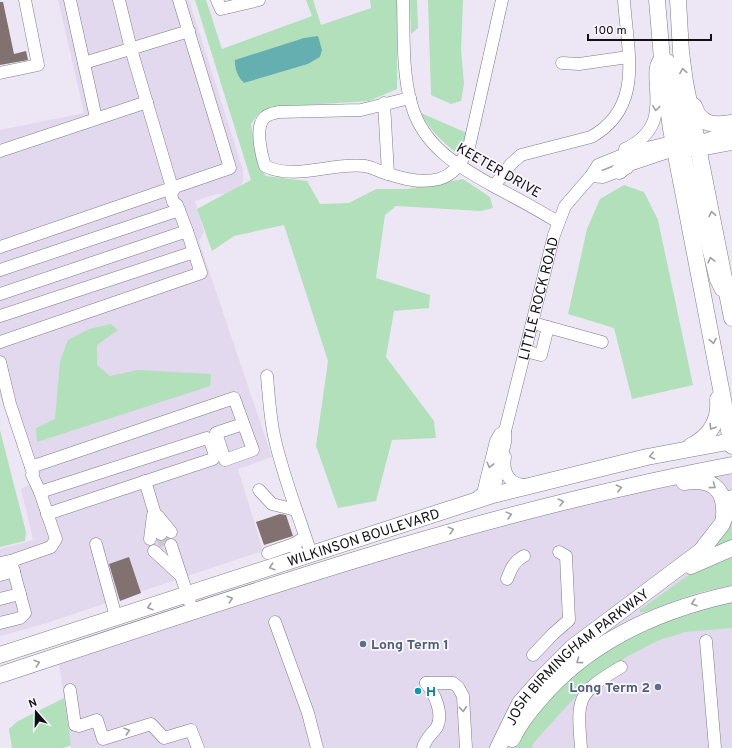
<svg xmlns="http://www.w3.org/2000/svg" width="732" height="748" font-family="Overpass,sans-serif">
  <rect width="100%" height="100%" fill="#ede7f5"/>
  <path fill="#e2d9ee" d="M58 0H189L243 170V182L239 187 226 194H217L195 201 204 232 199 241 272 457 238 469 263 551 44 624 0 636V549L33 540 21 489 30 484 0 395V130L84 113Z
    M732 474V748H71L59 663 323 575 607 495Z"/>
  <path fill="#b1e0bb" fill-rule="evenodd" d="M195 0H206L222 49 312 16 306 0H313L321 25 371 8 370 0H397V89L369 101 274 107 260 112 251 124 258 165 266 176 307 181 320 204 349 203 376 189H407L463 179 490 197 493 208 481 211 396 206 385 215 376 278 430 295 429 308 394 311 386 357 434 421 436 438 392 440 376 501 338 508 316 446 328 361 284 225 234 236 212 251 197 209 251 180ZM320 57 308 64 244 83 241 81Z
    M410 0H417L418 28 411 34Z
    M428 0H463L461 50 464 84 461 101 451 104 431 95Z
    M421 113 467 133 459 155C443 142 431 132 421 113Z
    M624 185 644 192 658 220 693 385 632 399 614 328 568 314 587 229 600 199Z
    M111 324 118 330 97 345V365L110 376 138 370 211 374 210 386 37 442 36 428 55 419 60 361 68 340 89 329Z
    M0 430 26 532 25 541 0 547Z
    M732 518V543L715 547V545Z
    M732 552V585L697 593 645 612H640V609L644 607 697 569Z
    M732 599V628L685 632 657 641 628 656 587 684 536 740 531 748H513L533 714 582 665 640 630Z
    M64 698 71 745 63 748H12L9 729 18 721Z"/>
  <path fill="#66afb1" d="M318 36 322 50 320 57 308 64 244 83C238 78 234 67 235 60L304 38Z"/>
  <path fill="#817170" d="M0 2H3L14 54 26 51 28 60 0 65Z
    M280 514 286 515 293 536 264 545 256 522Z
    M129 557 141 593 120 601 109 564Z"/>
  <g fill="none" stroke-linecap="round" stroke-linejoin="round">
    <path stroke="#ccc7d3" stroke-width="12" stroke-dasharray="12 6" stroke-linecap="butt" d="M161 534 166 547"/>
    <defs>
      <g id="minor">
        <path d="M70 0 96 118"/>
        <path d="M217 0 221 9 259 0"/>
        <path d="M403 0C404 34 402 71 411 103 423 148 460 167 497 188 518 199 538 210 558 222"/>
        <path d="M84 63 189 31"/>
        <path d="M562 63 579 64 628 57"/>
        <path d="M0 73 38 65 25 0"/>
        <path d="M410 98 361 110 279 112C274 113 268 114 264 118 255 128 261 154 265 166 296 181 332 162 365 166 371 167 377 170 382 172 401 178 419 184 439 179 456 174 462 161 469 147L502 0"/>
        <path d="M384 103 388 174"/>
        <path d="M680 142 684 151 716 280 721 290 726 293"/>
        <path d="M625 149C681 123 641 73 662 57L668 60 671 66C675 81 682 144 692 150"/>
        <path d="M699 150 732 144"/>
        <path d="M0 151 147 102"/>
        <path d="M591 176 603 177 627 168"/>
        <path d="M494 186 511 164 521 155 591 137C645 107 627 51 624 0"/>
        <path d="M0 247 230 168 179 0"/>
        <path d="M0 270 179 210"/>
        <path d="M0 294 187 231 177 205 173 202 171 194 173 191 131 49 119 0"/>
        <path d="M0 316 194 252"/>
        <path d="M533 323 602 342"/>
        <path d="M0 342 201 273 187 231"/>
        <path d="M525 351 541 355 548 327"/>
        <path d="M0 362 10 404 33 473 32 475 40 492 56 539 51 547 11 561 0 563"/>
        <path d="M267 376C269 398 270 419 275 440 284 479 299 516 311 554"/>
        <path d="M505 457C502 474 511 486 528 485"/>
        <path d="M31 467 234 398 253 450 225 460 216 433 243 424"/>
        <path d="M145 481 161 534"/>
        <path d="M259 490 272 504 296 510"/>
        <path d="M40 492 207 438 210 441 215 455 213 459 47 514"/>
        <path id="s1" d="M493 495 505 442V431L554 235 565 206 591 176 598 165 630 152 672 142"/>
        <path d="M474 500 483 493 496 441 500 434 505 431"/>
        <path d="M158 516 171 532"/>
        <path d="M150 539 153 515"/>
        <path d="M96 544 116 617"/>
        <path d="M171 545 190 603"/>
        <path d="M154 551 179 574"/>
        <path d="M268 553 294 544"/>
        <path d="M299 558 294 544 305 537"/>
        <path d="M0 575 14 571"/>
        <path d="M507 579C511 569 514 561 524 556"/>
        <path d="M0 599 20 594"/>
        <path d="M275 622 308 713 317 748"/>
        <path d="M0 623 20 618 25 613 11 561"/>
        <path d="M706 641 715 748"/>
        <path d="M533 655 553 634 569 620 566 556 559 552"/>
        <path d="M426 683H453L458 687 463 696 466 748"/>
        <path d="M70 690 75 725 79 726 97 720 103 739 151 724 164 738 191 730 198 748"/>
        <path d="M423 748C425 739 432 734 437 727 444 713 434 693 426 683"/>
        <path d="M581 748C577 698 576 694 621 667"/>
      </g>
      <g id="major">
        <path d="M657 0 663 71 671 129 732 446"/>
        <path d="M678 0 681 52 685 82 732 318"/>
        <path d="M694 106C700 125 714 126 732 123"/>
        <path d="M689 147 732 133"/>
        <path d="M619 171 629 163 689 143 694 141 696 136"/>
        <path d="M691 446C709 437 720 421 718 399"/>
        <path d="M684 482C710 478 726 487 724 516"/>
        <path d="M691 566 732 548"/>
        <path id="s2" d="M0 655 493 495 647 457 732 441"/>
        <path d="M0 675C242 595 481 512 732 465"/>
        <path d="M512 739C519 724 529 711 540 699 589 641 659 610 732 594"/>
        <path id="s3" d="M498 748 520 703 542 678 573 647 701 551 722 524 732 498"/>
      </g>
    </defs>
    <use href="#minor" stroke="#807a87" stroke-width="13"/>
    <use href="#major" stroke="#807a87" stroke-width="17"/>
    <use href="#minor" stroke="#fff" stroke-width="12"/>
    <use href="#major" stroke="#fff" stroke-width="16"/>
  </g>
  <defs><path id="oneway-chevron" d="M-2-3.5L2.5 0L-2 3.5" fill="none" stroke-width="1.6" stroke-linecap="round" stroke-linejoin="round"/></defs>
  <g stroke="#a09fa1">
    <use href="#oneway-chevron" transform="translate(683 71) rotate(-99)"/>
    <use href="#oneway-chevron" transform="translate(656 108) rotate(97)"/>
    <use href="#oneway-chevron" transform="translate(712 214) rotate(-101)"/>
    <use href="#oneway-chevron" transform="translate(711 260) rotate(-104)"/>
    <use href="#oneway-chevron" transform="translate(713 341) rotate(79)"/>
    <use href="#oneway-chevron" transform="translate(712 427) rotate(122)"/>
    <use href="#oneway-chevron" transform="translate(652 456) rotate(168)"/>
    <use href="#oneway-chevron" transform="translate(490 465) rotate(104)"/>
    <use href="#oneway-chevron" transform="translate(713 486) rotate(36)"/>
    <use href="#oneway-chevron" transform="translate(619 488) rotate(-13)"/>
    <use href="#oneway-chevron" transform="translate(561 502) rotate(-14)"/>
    <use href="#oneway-chevron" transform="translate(509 515) rotate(-15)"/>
    <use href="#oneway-chevron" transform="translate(451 530) rotate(-15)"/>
    <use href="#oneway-chevron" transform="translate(272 567) rotate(162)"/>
    <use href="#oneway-chevron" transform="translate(230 599) rotate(-18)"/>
    <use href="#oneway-chevron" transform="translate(694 603) rotate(163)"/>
    <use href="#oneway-chevron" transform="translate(150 607) rotate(162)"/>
    <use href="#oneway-chevron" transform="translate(579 661) rotate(144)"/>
    <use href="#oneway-chevron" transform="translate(37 663) rotate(-18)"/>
    <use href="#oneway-chevron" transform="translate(463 709) rotate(86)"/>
    <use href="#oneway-chevron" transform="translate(127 731) rotate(-18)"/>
  </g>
  <g fill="#5c6f8a" stroke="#f9f6fe" stroke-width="1.5">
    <circle cx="363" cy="644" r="4"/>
    <circle cx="658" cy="687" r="4"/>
  </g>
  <circle fill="#0f9aa8" stroke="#f9f6fe" stroke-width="1.5" cx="418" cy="691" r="4"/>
  <g text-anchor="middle" stroke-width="3.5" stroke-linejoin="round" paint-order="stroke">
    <g font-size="14" fill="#121015" stroke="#f9f6fe">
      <text transform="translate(499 170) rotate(30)" y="5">KEETER DRIVE</text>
      <text dy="5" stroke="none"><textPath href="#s1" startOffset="202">LITTLE ROCK ROAD</textPath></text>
      <text dy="5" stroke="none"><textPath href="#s2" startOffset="382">WILKINSON BOULEVARD</textPath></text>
      <text dy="5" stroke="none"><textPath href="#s3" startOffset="123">JOSH BIRMINGHAM PARKWAY</textPath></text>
    </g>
    <g font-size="14" font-weight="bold" fill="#4e5e75" stroke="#f9f6fe" text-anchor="start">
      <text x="371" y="649">Long Term 1</text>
      <text x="650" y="692" text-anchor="end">Long Term 2</text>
    </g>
    <g font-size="14" font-weight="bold" fill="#0d838f" stroke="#f9f6fe" text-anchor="start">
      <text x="426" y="696">H</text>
    </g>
  </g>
  <g transform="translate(36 712) rotate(340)" stroke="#f9f6fe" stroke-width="3" paint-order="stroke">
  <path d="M0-3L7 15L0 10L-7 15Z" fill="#121015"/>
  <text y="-6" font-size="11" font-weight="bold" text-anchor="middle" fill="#121015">N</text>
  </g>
  <path d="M588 34v6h123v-6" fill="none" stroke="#121015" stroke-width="2"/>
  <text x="594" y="34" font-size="12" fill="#121015" stroke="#f9f6fe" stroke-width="3" paint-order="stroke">100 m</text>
</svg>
